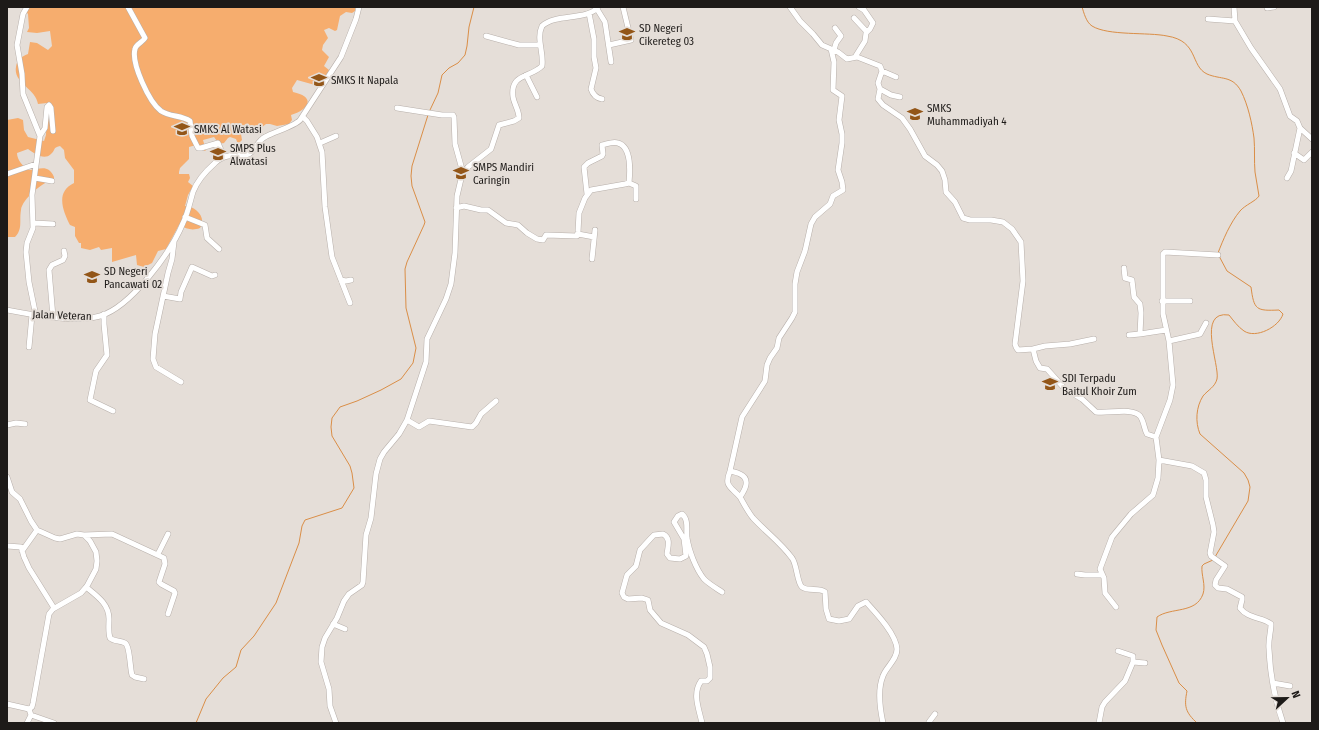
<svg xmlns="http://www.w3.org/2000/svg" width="1319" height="730" font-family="'Fira Sans Condensed',sans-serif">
  <rect width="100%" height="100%" fill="#e5ded8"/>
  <path fill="#f6ad6e" d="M22 7H355V11L352 13 346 12 340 16 337 30 335 31 329 28 324 30 328 38 323 45 322 50 329 57 324 66 329 70 328 75 319 80 315 85 297 80 292 88 293 92C317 97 308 110 291 115L292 120 289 124 277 126 270 124H266L257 131 251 127 241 134 242 140 238 144 236 139 230 137 228 138 224 143C219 144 217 141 214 137L203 140 206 150 205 151 196 145 189 147V159L180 168 179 172V174H189L190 178 188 182 193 186 188 195 185 206C196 206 207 218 200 228 192 231 187 229 179 225L166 249 158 251 152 263 144 267 137 265 136 255 112 262V248L101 250 99 247 90 250 81 248V243H79L75 236V227L70 225C63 211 55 192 74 183V170L65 158 64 150 60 146C52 148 56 150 51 154 44 161 34 153 28 149L17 153C17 160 23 166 28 170 39 170 48 163 54 177V179C43 182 22 199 21 210 19 221 23 229 15 237H7V120L18 118 23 120 24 130 28 137 44 141 46 135 47 103 38 104C36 89 13 83 16 67 17 59 21 57 28 54L30 42 37 43 48 50 52 46 50 31 37 33 27 32 29 28 28 14Z"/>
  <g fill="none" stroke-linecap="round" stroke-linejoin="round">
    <path stroke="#da8e47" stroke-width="1" d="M1082 7C1084 13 1086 22 1092 26 1108 36 1148 32 1167 36 1199 41 1190 66 1207 74 1221 80 1232 75 1241 91 1248 105 1252 123 1254 138 1255 149 1254 161 1255 172 1256 180 1258 188 1259 196 1256 201 1245 205 1240 211 1230 223 1223 240 1218 253
      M430 110 438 93 442 75 449 68 458 63 465 55 467 46 469 27 474 7
      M1215 557 1248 501 1250 487 1248 480 1244 473 1200 434C1195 422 1196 407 1203 396 1208 390 1215 387 1217 379 1220 365 1196 310 1229 315 1233 320 1238 327 1244 331 1256 339 1279 327 1283 314L1279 310C1256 311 1254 310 1251 287L1227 271 1219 256
      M196 723 206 699 223 678 236 667 241 650 254 636 276 603 299 543 302 526 305 520 342 508 354 488 352 473 350 466 332 436 331 427 332 418 340 407 357 401 381 390 401 379 413 363 416 348 406 308 405 269 407 262 424 225 425 222 412 186 411 176 412 166 428 115
      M1197 723C1185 712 1184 706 1187 691L1179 683 1162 645 1156 630 1157 617C1171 607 1196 614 1203 594 1206 585 1201 575 1202 566L1204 564 1213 560"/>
    <defs>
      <path id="minor" d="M27 7 23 14 17 45 22 74 23 94 40 136 32 195 33 228 27 243 26 252 29 282 36 316
        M128 7 145 38C143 42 136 44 135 49 131 63 149 102 161 111 170 117 181 115 190 121L192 136 198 148H201L218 143 224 157
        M790 7 800 21 813 34 822 45 838 52 847 59 857 57 880 66 882 71 878 83 880 89 878 99 883 105 902 118 910 129 925 156 937 165 942 171 945 180 946 192 955 202 963 218 970 220H991L1003 222 1012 229 1021 242 1023 281 1015 344 1016 347 1018 350 1033 349
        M1234 7 1235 21 1251 48 1280 89 1290 116 1297 121 1300 128 1312 139
        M1267 8 1274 7
        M597 9 605 22 611 62
        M589 13 594 39V57L596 68 591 89C593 95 596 98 602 99
        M854 18 867 32
        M1208 19 1235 21
        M486 36 519 45H539
        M609 45 631 40 623 7
        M831 49 834 62 833 90 842 96 839 120 842 134V143L838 170 842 182 843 190 833 196 830 204 815 217 811 224 805 251 797 272 795 284V312L792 318 779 338 777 348 770 358 767 365 765 381 742 417 730 471C734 472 737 472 740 474 751 479 745 490 740 497 744 504 748 512 753 518 766 532 781 543 792 558 797 564 797 583 802 587 808 592 819 587 825 592L826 609 829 619 839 621 849 619 858 606 866 602C876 613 896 634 897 649 897 660 886 667 883 676 877 690 880 709 883 723
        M834 50 836 43 841 36 835 28
        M855 57 865 41 866 33 870 29 873 23 864 10 859 7
        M882 71 896 77
        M526 75 537 97
        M880 89 891 95 900 97
        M397 108 442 115H453L454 117 455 144 463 173
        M303 117 307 121 317 137 322 152 325 207 332 257 350 303
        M40 136 45 128 47 107 49 105 51 108 53 131
        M320 143 336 136
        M1294 153 1304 160 1312 152
        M7 174 36 164
        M35 178 52 181
        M1287 178 1291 171 1300 128
        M587 194 584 167 588 163 602 156 603 154 602 145C607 144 613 141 618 143 632 147 630 172 629 183
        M456 208 464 206 481 210H488L506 223 518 225 527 233 537 239 543 240 546 235 577 236 578 232 579 213 585 198 591 190 625 184 629 183 636 186V199
        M185 217 205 225 207 238 219 249
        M34 223 53 224
        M578 234 594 237
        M174 242 172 259 168 273 155 334 153 359 156 367 181 382
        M592 259 595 230
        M1124 268 1125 278 1132 280 1134 297 1140 304 1141 313 1140 334 1166 330
        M341 280 346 281 351 280
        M163 296 180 299 181 292 192 267 212 276 215 275
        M1162 301H1190
        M7 310C33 315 74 323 100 316 131 307 171 252 183 223 188 213 190 202 193 192 197 181 207 170 215 163 221 157 229 155 237 155 241 155 245 156 249 154 255 151 257 141 265 137 274 132 295 126 300 120L341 57 356 19 359 7
        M104 314V324L107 355 96 371 90 400 113 411
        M53 317 49 270 52 265 63 260 65 256 64 251
        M1129 335 1140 334
        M1094 339 1070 344 1045 346 1033 349 1036 361 1040 368 1047 369 1064 388 1082 399 1096 412C1108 414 1132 407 1140 416 1144 421 1144 429 1147 434L1156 437
        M1169 341 1200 334 1206 323
        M29 347 32 315
        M407 420 419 427 429 421 472 427 476 423 481 414 496 401
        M7 425 16 423 25 424
        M1159 460 1192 466 1204 473 1206 480V497L1213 525 1214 532 1210 553 1211 556 1225 566 1216 580 1215 585 1218 588 1227 589 1242 597V600L1240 608C1248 619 1263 617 1271 624 1271 632 1268 640 1269 649 1270 673 1275 700 1283 723
        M730 471C724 486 730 486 740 497
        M7 477 12 492 20 499 31 521 37 530 55 538 60 539 77 534 84 535 90 541 96 552 97 561 96 569 87 586 81 593 53 609 49 614 33 703 32 707 29 709
        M84 535 112 534 164 558 165 564 159 582 161 584 174 591 175 593 168 614
        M7 546 21 547 24 557 29 568 54 608
        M22 551 37 530
        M158 554 168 534
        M1077 574 1085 575H1102
        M86 587C97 596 109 604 109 619 109 626 108 632 110 638 114 642 120 640 125 643 130 646 130 669 132 675L135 677 144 679
        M1116 607 1105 593 1104 578 1100 569 1112 537 1131 514 1153 495 1158 478 1159 460 1156 437 1170 400 1173 385 1169 341 1163 314V254L1165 252 1218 255
        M333 624 345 629
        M1133 662 1145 663
        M1273 683 1290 686
        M7 704 29 709
        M29 709 31 715 54 723
        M27 723 31 715
        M336 723 330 706 329 689 321 662 322 647 325 638 337 618 344 601 349 594 362 585 363 582 366 535 371 518 376 474 380 459 384 452 399 434 407 420 426 362 427 339 446 299 451 284 455 253 457 196 461 179 463 173 468 167 491 149 499 125 514 121 519 118C519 110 514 104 513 97 510 73 530 78 542 66 544 52 536 39 542 26 556 13 587 21 598 7
        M702 723C699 709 692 694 701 681H707L710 678V667L707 654 704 647 688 635 661 623 650 610 648 600 642 598 628 599 624 597 622 593 627 575 636 566 640 550 651 538 654 535 663 534C671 538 668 546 667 554L670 558 680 559 686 556 684 539 674 522 678 516 682 514C689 520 686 529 687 538 689 551 696 569 704 579 709 584 716 588 722 592
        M930 723 929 722 935 714
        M1099 723 1102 707 1105 702 1125 681 1133 662V656L1118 651"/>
    </defs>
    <use href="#minor" stroke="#b7afaa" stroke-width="6"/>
    <use href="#minor" stroke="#fff" stroke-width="5"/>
  </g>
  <defs>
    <symbol id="school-bare" viewBox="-9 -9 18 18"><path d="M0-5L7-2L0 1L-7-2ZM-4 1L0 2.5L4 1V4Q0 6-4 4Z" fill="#935618" stroke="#e5ded8" stroke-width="2.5" paint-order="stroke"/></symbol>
  </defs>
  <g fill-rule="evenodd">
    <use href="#school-bare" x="616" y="23" width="22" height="22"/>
    <use href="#school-bare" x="308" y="69" width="22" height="22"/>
    <use href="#school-bare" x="904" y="103" width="22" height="22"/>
    <use href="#school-bare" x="171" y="118" width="22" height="22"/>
    <use href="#school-bare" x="207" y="143" width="22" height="22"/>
    <use href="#school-bare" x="450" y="162" width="22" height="22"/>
    <use href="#school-bare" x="81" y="266" width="22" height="22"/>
    <use href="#school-bare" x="1039" y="373" width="22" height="22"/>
  </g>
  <g text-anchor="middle" stroke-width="4" stroke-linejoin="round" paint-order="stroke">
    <g font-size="11" fill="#1d1a18" stroke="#e5ded8" text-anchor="start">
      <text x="639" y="32">SD Negeri<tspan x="639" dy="13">Cikereteg 03</tspan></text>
      <text x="331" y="84">SMKS It Napala</text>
      <text x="927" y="112">SMKS<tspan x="927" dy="13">Muhammadiyah 4</tspan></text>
      <text x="194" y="133">SMKS Al Watasi</text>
      <text x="230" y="152">SMPS Plus<tspan x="230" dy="13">Alwatasi</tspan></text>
      <text x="473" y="171">SMPS Mandiri<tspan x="473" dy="13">Caringin</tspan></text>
      <text x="104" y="275">SD Negeri<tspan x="104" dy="13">Pancawati 02</tspan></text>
      <text x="1062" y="382">SDI Terpadu<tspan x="1062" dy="13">Baitul Khoir Zum</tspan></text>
    </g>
    <g font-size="11" fill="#1d1a18" stroke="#e5ded8">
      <text transform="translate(62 315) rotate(2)" y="4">Jalan Veteran</text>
    </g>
  </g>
  <rect width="1319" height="730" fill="none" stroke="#1d1a18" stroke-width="16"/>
  <g transform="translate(1287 698) rotate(68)" stroke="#e5ded8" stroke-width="3" paint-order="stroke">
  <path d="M0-3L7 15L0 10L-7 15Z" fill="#1d1a18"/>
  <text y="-6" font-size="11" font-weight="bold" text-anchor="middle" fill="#1d1a18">N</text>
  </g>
</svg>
